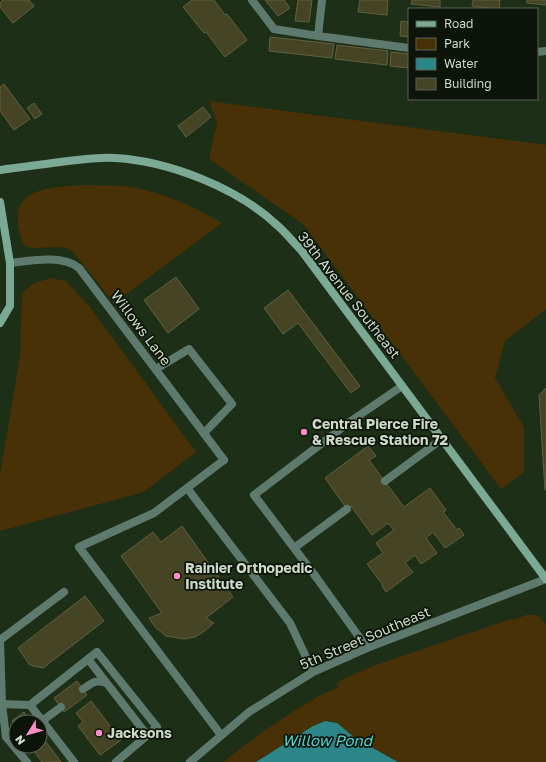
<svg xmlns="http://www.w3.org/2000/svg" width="546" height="762" font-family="'Golos Text',sans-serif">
  <rect width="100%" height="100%" fill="#1d2f16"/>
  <path fill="#483106" d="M209 101 546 145V309L505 341 495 378 524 427V472L501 489 303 224 209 159 217 123Z
    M89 185C100 186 112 185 123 186 158 190 191 205 222 223L114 303 74 253 65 247 32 248 24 245C0 187 47 187 89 185Z
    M51 278 66 281 90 307 196 452 144 492 0 531V474L20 355 22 293 34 283Z
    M526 615H537L546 624V762H398L355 738 337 723 331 721H325L313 726 256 762H224C235 752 248 743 260 734 285 717 311 698 339 687L336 684 340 683 339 681 373 666 508 620 516 619Z"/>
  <path fill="#2c8687" d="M325 721 337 723 355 738 398 762H256L313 726Z"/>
  <path fill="#454424" stroke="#61613f" d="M3 0H29L34 6 13 23 0 7V3Z
    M192 0H214L225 15 227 14 247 40 225 57 206 32 204 33 183 7Z
    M265 0H284L290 8 278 16Z
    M298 0H312L309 22 295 21Z
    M360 0H388L387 15 358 12Z
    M412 0H440V7L411 4Z
    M473 0H500L499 9 472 6Z
    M527 0H546V5L527 3Z
    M401 21 409 22V37L400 36Z
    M270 37 334 44 332 58 269 51Z
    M337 45 388 51 387 65 335 59Z
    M391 52 409 54V68L390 66Z
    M4 84 30 119 14 130 0 111V87Z
    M34 103 42 114 35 119 27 108Z
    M203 107 211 117 186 137 178 126Z
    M176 277 199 309 168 333 144 300Z
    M288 290 360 386 351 393 298 323 283 334 264 308Z
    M546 388V490H545L539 395Z
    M368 446 376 456 369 460 404 507 430 488 446 510 443 512 457 530 459 528 464 535 445 548 433 532 426 538 437 553 421 564 415 555 405 563 413 572 386 592 382 586 383 585 367 564 383 553 376 543 394 530 388 523 372 535 351 506 347 509 325 478Z
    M182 526 233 597 206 618 214 623 203 632 195 637 184 639 166 636 156 628 149 618 162 613 121 556 153 532 161 542Z
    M85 596 104 621 43 668 33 666 29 664 18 648Z
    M77 681 87 695 64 712 54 698Z
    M91 701 121 740 100 755 78 726 83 722 76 713Z
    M24 712 31 722H16V727L12 721Z
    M40 734 61 762H42L30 746H40Z"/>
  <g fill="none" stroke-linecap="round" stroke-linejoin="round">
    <path stroke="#5e7a6e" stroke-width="8" d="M252 0 274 29 318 36
      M322 0 318 36 409 48
      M537 52 546 51
      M156 369 189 349 232 404 204 433
      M385 481 442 439
      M187 488 290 623 313 672
      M294 548 347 509
      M316 577 254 495 351 421 402 386
      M88 659 147 735
      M83 689C92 683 96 679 106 683
      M0 704 30 705 97 652 157 727 116 762
      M30 705 74 762
      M42 721 61 707
      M221 735 79 547 154 513 224 460
      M27 762 6 737 2 704 0 640 64 592"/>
    <path stroke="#5e7a6e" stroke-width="8" d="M10 263C30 261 62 254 79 268L224 460
      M316 577 367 648"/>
    <path stroke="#5e7a6e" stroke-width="8" d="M190 762 249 712 313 672 367 648 546 579"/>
    <path stroke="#7ba995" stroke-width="8" d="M0 170C20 167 40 165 60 162 78 160 97 157 115 158 169 161 238 188 278 226 286 233 293 242 301 250L546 579
      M0 202 10 263V306L0 323"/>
  </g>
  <g fill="#fb8fc5" stroke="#0d150a" stroke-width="1.5">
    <circle cx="304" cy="432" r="4"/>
    <circle cx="177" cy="576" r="4"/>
    <circle cx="99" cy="733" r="4"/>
  </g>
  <g text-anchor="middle" stroke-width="3.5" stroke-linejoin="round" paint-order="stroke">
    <g font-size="14" fill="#cdd9c9" stroke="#0d150a">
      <text transform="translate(349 295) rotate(52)" y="5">39th Avenue Southeast</text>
      <text transform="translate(141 328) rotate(53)" y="5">Willows Lane</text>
      <text transform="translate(365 638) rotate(-23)" y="5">5th Street Southeast</text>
    </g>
    <g font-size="14" font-weight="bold" fill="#cdd9c9" stroke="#0d150a" text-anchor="start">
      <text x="312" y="429">Central Pierce Fire<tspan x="312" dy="16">&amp; Rescue Station 72</tspan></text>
      <text x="185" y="573">Rainier Orthopedic<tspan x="185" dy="16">Institute</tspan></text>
      <text x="107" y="738">Jacksons</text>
    </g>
    <g font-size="15" font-style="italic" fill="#52d5d6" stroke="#0d150a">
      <text x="327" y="746">Willow Pond</text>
    </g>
  </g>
  <rect x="408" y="8" width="130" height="92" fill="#0d150a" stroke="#5a6356"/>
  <rect x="416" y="21" width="20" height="6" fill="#7ba995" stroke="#5a6356"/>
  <text x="444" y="28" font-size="12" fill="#cdd9c9">Road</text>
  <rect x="416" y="38" width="20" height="12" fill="#483106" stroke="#5a6356"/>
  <text x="444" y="48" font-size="12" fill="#cdd9c9">Park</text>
  <rect x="416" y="58" width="20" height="12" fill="#2c8687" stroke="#5a6356"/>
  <text x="444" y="68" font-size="12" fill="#cdd9c9">Water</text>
  <rect x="416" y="78" width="20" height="12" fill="#454424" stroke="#5a6356"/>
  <text x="444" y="88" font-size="12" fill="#cdd9c9">Building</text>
  <g transform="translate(28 734) rotate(233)"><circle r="19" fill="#0d150a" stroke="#5a6356"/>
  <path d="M0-3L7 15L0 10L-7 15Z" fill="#fb8fc5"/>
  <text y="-6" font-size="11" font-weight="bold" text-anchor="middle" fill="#cdd9c9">N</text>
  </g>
</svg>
